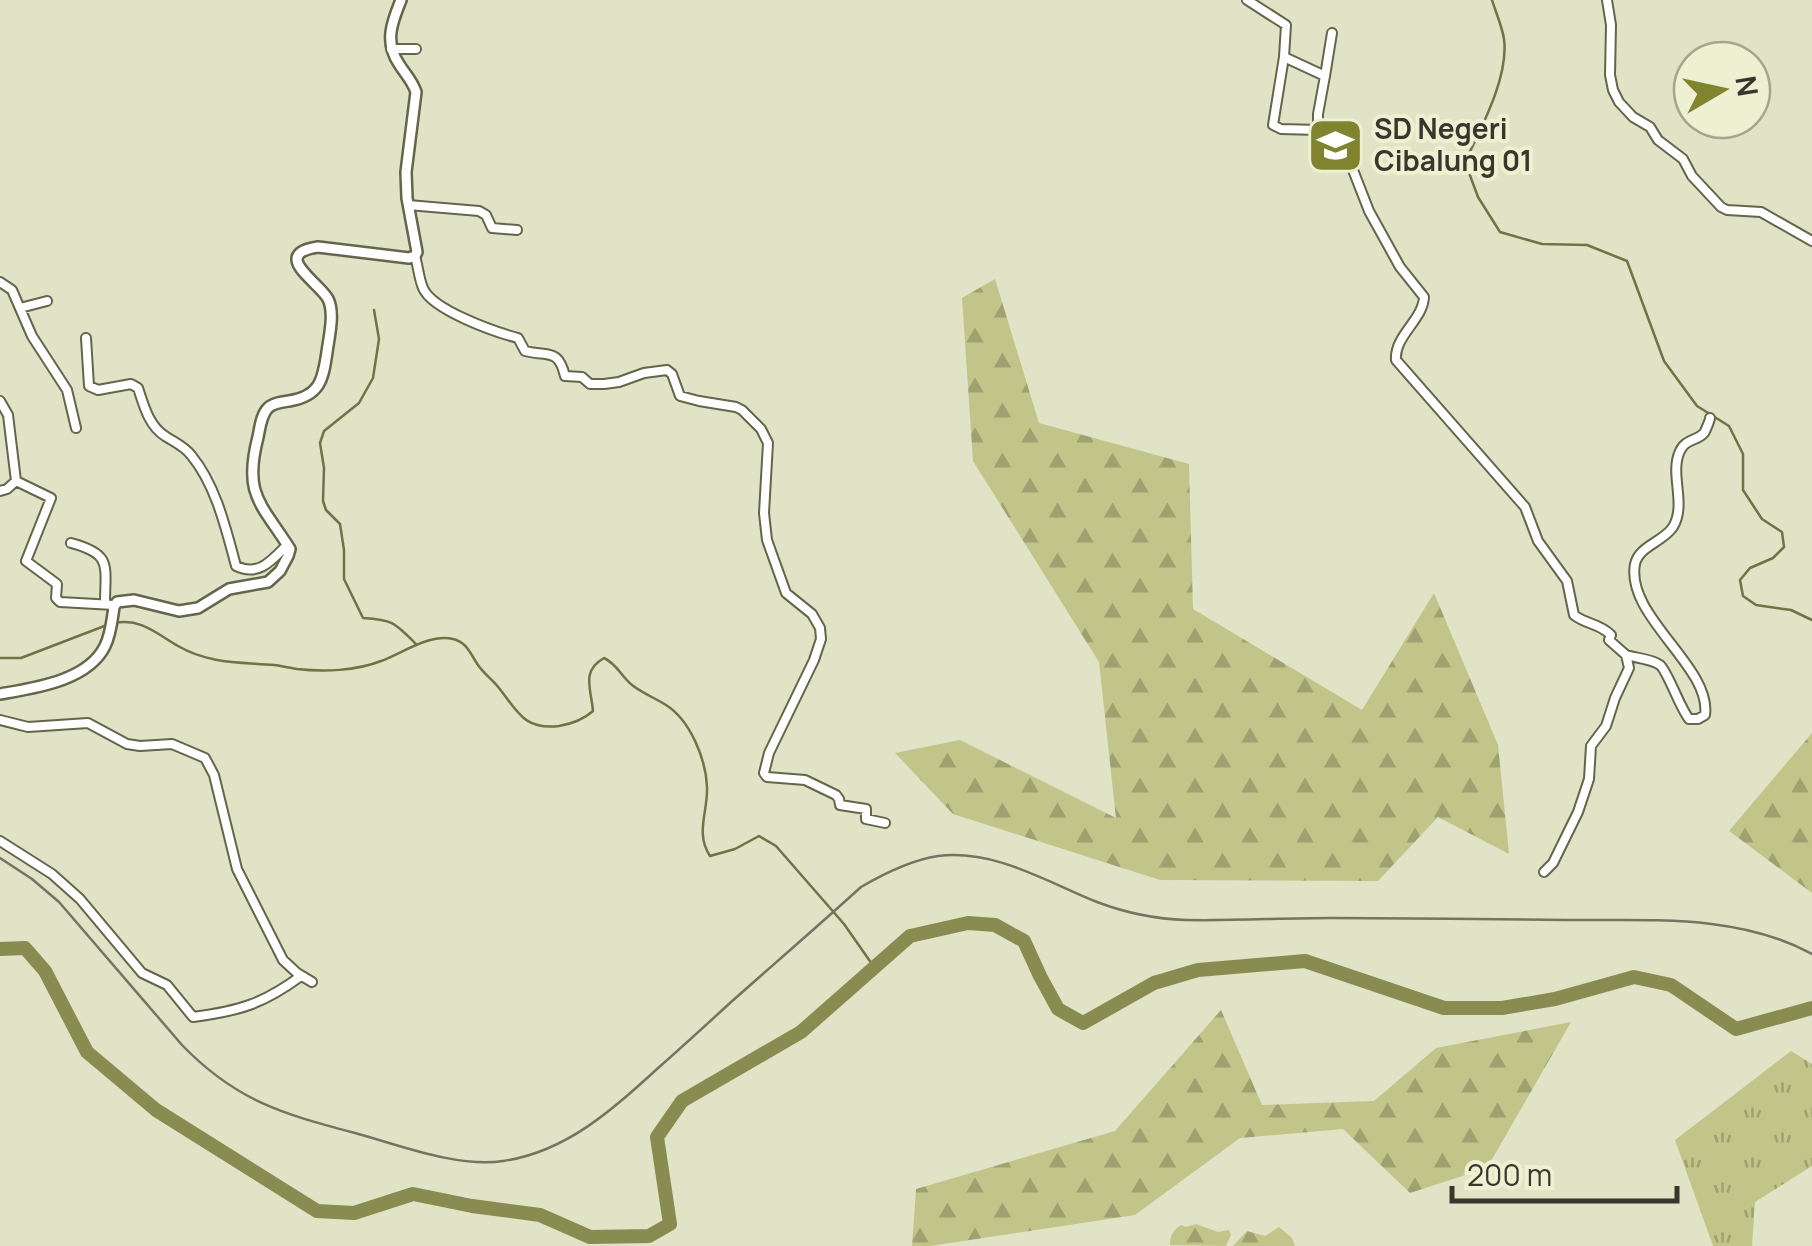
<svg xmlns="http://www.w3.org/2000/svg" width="1812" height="1246" font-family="Manrope,sans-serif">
  <defs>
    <pattern id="grass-tufts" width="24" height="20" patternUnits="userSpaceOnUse" patternTransform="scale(2.5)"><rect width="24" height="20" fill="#c2c589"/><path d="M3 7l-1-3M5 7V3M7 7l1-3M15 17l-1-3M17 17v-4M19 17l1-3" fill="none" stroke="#9ea170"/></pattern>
    <pattern id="forest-firs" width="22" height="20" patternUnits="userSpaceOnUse" patternTransform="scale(2.5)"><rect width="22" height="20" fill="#c2c589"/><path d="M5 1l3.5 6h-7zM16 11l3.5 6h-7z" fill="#9ea170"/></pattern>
  </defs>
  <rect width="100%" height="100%" fill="#e0e3c5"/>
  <path fill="url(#grass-tufts)" d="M1791 1051 1812 1064V1166L1755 1202 1752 1246H1713L1675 1140Z"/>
  <path fill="url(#forest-firs)" d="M995 279 1039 423 1189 464 1193 609 1362 710 1434 593 1498 745 1509 854 1438 817 1378 881 1160 880 953 814 895 753 960 740 1116 818 1099 662 973 461 962 298Z
    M1812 733V893L1729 831Z
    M1221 1010 1262 1105 1374 1101 1436 1048 1571 1022 1487 1168 1410 1193 1343 1129 1240 1138 1135 1215 930 1246H912L916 1189 1115 1131Z
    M1196 1224 1218 1232 1229 1230 1231 1235 1226 1246 1170 1245C1170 1236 1173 1230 1181 1225L1186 1227Z
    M1279 1227 1292 1238 1295 1246H1233L1247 1231 1265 1236Z"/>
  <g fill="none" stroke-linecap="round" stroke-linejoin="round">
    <path stroke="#707346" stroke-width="2.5" d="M1492 0C1496 13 1502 26 1504 39 1509 77 1481 128 1465 162L1478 197 1500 232 1542 244 1587 245 1627 261 1664 361 1697 406 1729 426 1743 454V490L1762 519 1782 532 1784 547 1773 558 1750 568 1740 580 1743 596 1756 605 1791 610 1812 620
      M374 310 379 339 373 378 359 403 324 431 320 443 324 468 323 501 326 510 340 524 344 550V579L363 618C393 620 394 622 416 644
      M115 623C141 618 157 634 178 646 209 664 240 662 274 665 282 666 290 668 297 669 323 672 356 671 381 661 401 654 430 633 453 639 467 642 471 655 478 665 484 674 493 680 499 688 518 712 524 730 559 726 571 724 584 719 593 711 591 688 581 671 604 658 617 664 621 676 632 685 642 693 655 698 666 705 690 720 706 759 707 787 708 812 695 833 710 856L735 849 759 836 776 846 844 924 874 967
      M0 658H21L107 625"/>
    <path stroke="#898c50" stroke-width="14" d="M0 949 25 948 45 971 87 1052 156 1110 317 1211 354 1213 413 1194 472 1206 540 1215 590 1237 649 1236 670 1224 657 1137 682 1101 801 1032 910 936 968 923 995 925 1024 941 1040 976 1058 1009 1083 1023 1154 983 1198 970 1305 961 1444 1008H1502L1555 999 1634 977 1671 985 1736 1029 1812 1008"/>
    <defs>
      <path id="minor" d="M1247 0 1286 25 1284 57 1325 76 1318 114V130L1345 132 1349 135 1353 170 1369 211 1400 267 1424 297C1423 320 1394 336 1396 360L1525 507 1538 541 1567 581 1574 615C1587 625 1599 623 1611 635L1609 640 1626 655 1629 668 1615 698 1606 726 1591 746 1589 779 1578 812 1553 863 1544 872
        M1607 0 1611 25 1610 75 1613 90 1619 102 1633 117 1650 127 1658 140 1683 159 1692 176 1721 207 1727 210 1761 212 1812 241
        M391 49H416
        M1284 57 1273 125 1281 129 1318 130
        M1325 76 1332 33
        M408 205 479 211 486 215 492 228 517 230
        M415 256C418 266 419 279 423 288 432 310 495 332 518 338L525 351C549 357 558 348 565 376L582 377 590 384H604L619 382 644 373 667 370 672 374 680 396 699 401 736 407 742 410 761 429 768 443 764 513 767 540 786 593 812 614 820 628 821 639 814 660 769 753 764 773 767 777 805 780 836 795 839 799 840 805 866 809V819L885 823
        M0 282 12 290 32 336 67 390 76 428
        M20 308 47 301
        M86 338 89 386 98 390 131 384 138 388C144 406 149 426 165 436 174 442 184 446 191 455 216 485 226 529 236 566 259 577 272 560 287 545
        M0 401 8 415 16 481 51 498 26 561 57 584 56 598 60 602 114 605
        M0 491 7 489 16 481
        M71 543C113 554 105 566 105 604
        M1626 655C1636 658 1652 659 1660 665 1668 672 1679 706 1689 719H1698L1705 715C1712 667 1625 616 1635 564 1639 546 1663 542 1673 527 1687 504 1669 474 1680 451 1685 439 1697 441 1704 433 1705 432 1710 420 1710 418
        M0 720 28 727 88 723 127 744 140 746 172 744 205 758 214 775 237 869 283 960 297 973 312 982
        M0 841 52 874 80 899 142 973 167 985 193 1017C239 1011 263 1004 301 976"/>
      <path id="tertiary" d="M0 694C34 688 88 681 105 646 111 634 112 620 114 607L117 602 134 600 179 611 198 608 229 589 268 582 280 571 288 556 290 549C261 503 243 495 258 437 260 428 261 415 268 408 273 403 282 402 289 401 320 396 323 380 327 352 329 337 335 313 328 299 320 283 269 254 318 247L409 258 415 256 417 252 407 198 406 172 416 92C412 80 405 74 399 64 384 42 392 22 401 0"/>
    </defs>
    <use href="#minor" stroke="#64654b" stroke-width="12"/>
    <use href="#tertiary" stroke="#64654b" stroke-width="14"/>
    <use href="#minor" stroke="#fff" stroke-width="8"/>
    <use href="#tertiary" stroke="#fff" stroke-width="9"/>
    <path stroke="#737563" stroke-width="2.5" d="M0 858 32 879 59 902 182 1045C236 1101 283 1114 355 1133 399 1145 458 1168 503 1161 566 1152 612 1110 657 1069 682 1047 706 1025 730 1003 774 964 818 926 861 887 885 873 911 860 938 856 995 849 1047 882 1097 902 1126 913 1155 919 1186 920 1234 921 1282 918 1331 918 1409 918 1488 919 1566 920 1649 921 1737 913 1812 954"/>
  </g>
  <defs>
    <symbol id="school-square" viewBox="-11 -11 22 22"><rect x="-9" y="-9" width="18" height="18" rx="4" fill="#81842e" stroke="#eef0d2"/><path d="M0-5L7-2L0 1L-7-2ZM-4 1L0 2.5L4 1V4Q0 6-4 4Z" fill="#fff"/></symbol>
  </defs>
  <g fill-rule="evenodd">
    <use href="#school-square" x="1304" y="114" width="63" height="63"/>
  </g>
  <g text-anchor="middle" stroke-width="8" stroke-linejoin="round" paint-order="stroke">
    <g font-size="28" font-weight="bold" fill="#37382d" stroke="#eef0d2" text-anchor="start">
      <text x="1374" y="139">SD Negeri<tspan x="1374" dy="32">Cibalung 01</tspan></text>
    </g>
  </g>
  <g transform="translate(1722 90) rotate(81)"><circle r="48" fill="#eef0d2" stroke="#a5a690" stroke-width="2.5"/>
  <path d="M0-8L18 38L0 25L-18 38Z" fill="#81842e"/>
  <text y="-15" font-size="28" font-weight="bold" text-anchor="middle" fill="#37382d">N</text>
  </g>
  <path d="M1452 1186v15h225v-15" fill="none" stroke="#37382d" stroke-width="5"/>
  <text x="1467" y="1186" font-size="30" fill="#37382d" stroke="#eef0d2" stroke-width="8" paint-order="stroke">200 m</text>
</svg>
